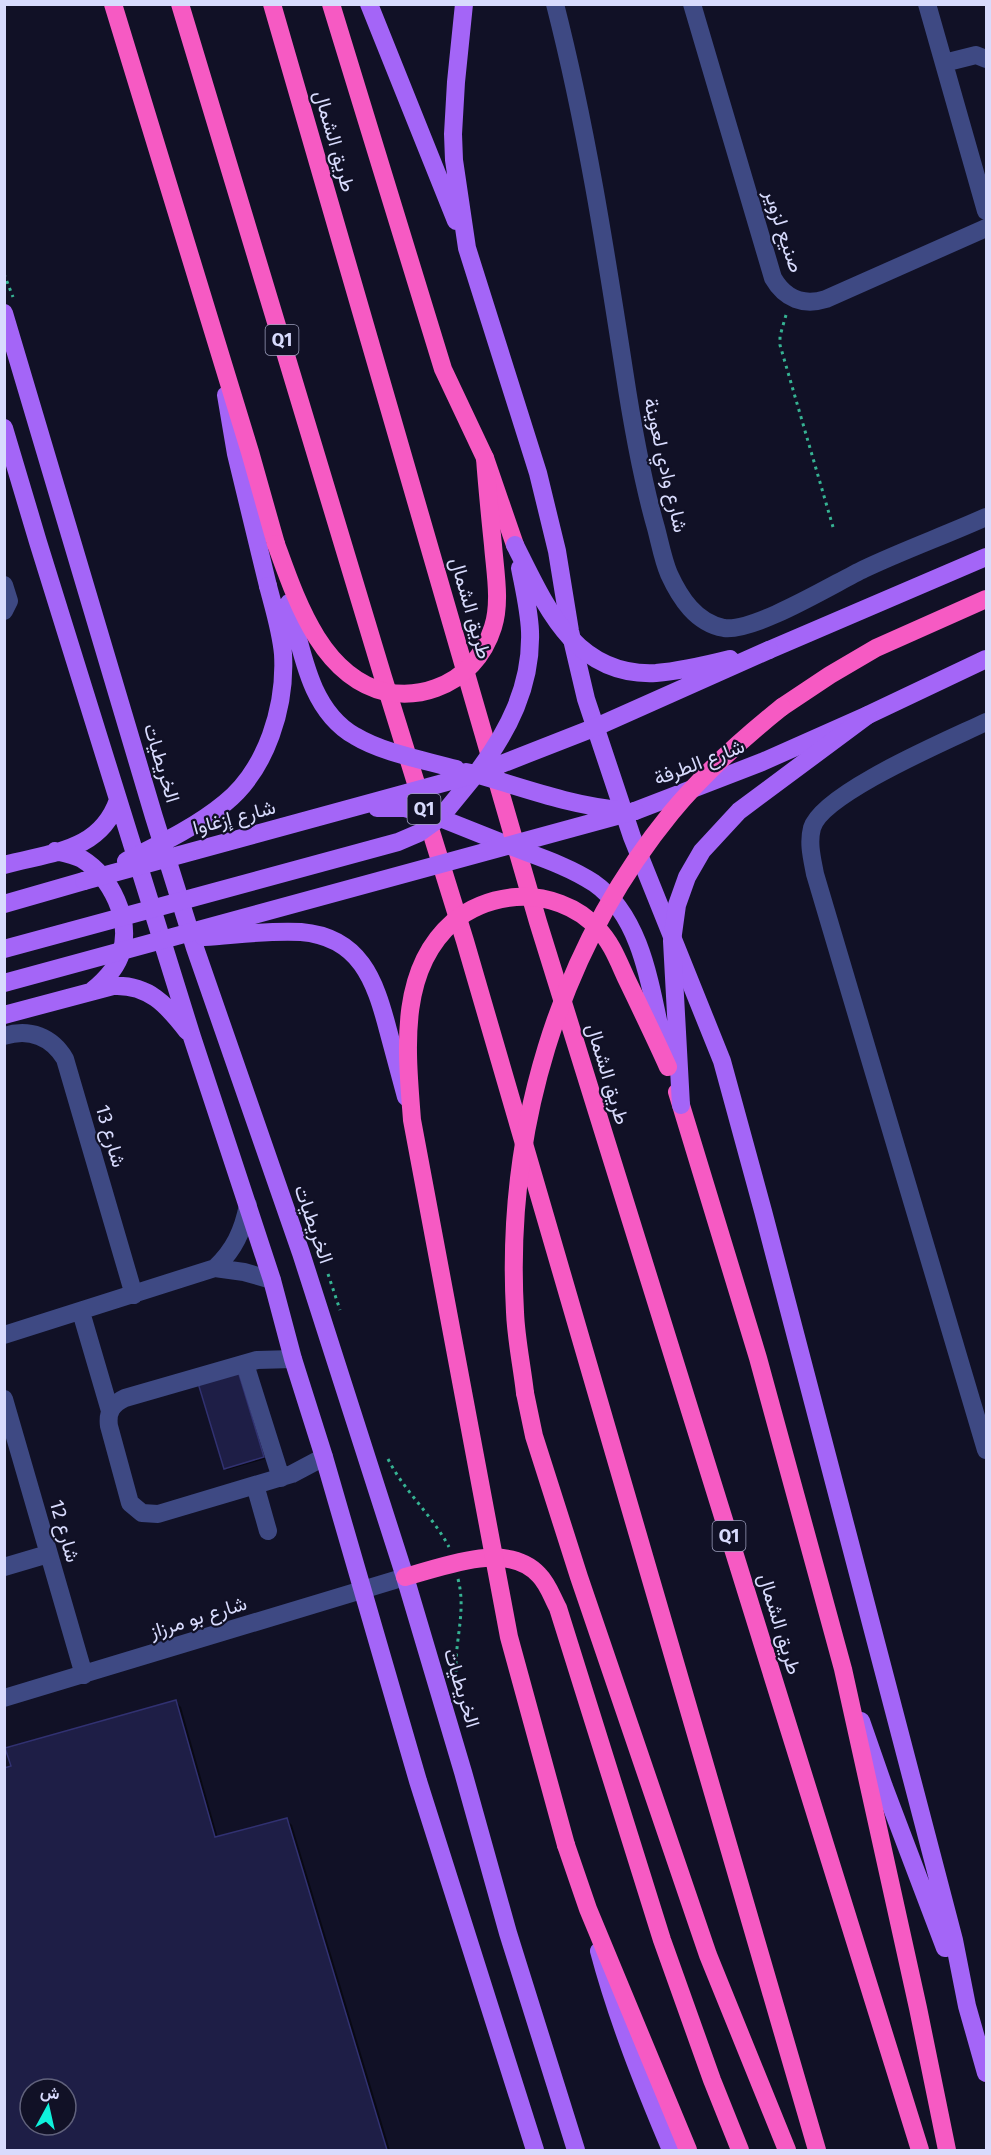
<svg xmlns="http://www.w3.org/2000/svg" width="991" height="2155" font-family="'Fira Sans',Vazirmatn,sans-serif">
  <rect width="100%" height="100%" fill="#111126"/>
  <path fill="#0007" fill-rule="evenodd" d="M240 1375 265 1459 227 1470 225 1468Z
    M176 1702 181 1707 218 1838 287 1820 292 1825 390 2150H4V1770ZM30 2089H66V2125H30Z"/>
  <path fill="#1e1e46" stroke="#313171" stroke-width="1.5" fill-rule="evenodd" d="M238 1371 264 1457 224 1469 198 1383Z
    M176 1700 215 1837 287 1818 387 2150H4V1768L11 1766 5 1748ZM30 2089H66V2125H30Z"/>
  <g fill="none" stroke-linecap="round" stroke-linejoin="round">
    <path stroke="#36b393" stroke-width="3" stroke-dasharray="3 4.5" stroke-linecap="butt" d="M4 274 13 297
      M786 315 780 336V345L833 527
      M328 1274 340 1310
      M388 1459C404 1491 432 1515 449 1547
      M458 1579C468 1616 450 1651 458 1688"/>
    <path stroke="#3e4983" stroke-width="18" d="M555 4C586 125 605 247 624 370 632 423 641 476 656 528 660 543 663 560 669 574 680 598 696 623 724 628 755 632 833 584 864 569 904 550 946 535 986 517
      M692 4 773 278C785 299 804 306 826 299L986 228
      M927 4 986 211
      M944 63 976 55 986 59
      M4 585 9 601 4 611
      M986 722C951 739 822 793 812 828 808 843 812 858 815 874L986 1450
      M4 1036C30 1028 52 1037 65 1059L134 1295
      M215 1268C234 1250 243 1231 248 1205
      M81 1312 110 1411
      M4 1335 215 1268 244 1272 272 1280
      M293 1359 257 1360 125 1398C112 1404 107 1412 109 1426L130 1503 142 1513 158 1514 292 1474 324 1457
      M245 1364 281 1478
      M4 1399 84 1675
      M255 1485 268 1531
      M4 1567 48 1554
      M4 1698 405 1577"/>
    <path stroke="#a465f7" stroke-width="18" d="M369 4 456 221
      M464 4 456 82 453 134 454 160 467 248 538 473 557 551 570 631 586 699 632 837 722 1061 763 1211 954 1940 967 2006 986 2073
      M4 313 154 817 195 948 301 1253 405 1577 463 1772 508 1933 576 2150
      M226 395 236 454 268 586
      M4 428 38 542 192 1037 272 1280 293 1359 324 1457 418 1781 535 2150
      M769 650 986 557
      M466 772 476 774 440 818 510 846
      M635 811 762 762 868 715 986 659
      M55 851C64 853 74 855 82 859 111 877 132 920 121 953 117 968 105 980 93 990
      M4 865C51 852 100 852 118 800
      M4 904 84 881
      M4 1015 113 986C148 984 167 1005 187 1031
      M861 1721 884 1787 945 1948
      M599 1951C617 2019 644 2086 671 2150"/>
    <path stroke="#f65ac3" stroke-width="18" d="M113 4 250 452 276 544
      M180 4 383 677 465 941 817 2150
      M272 4 538 922 920 2150
      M331 4 443 369 485 458 515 545
      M782 707 830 675 876 648 986 599
      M677 1092 758 1358 843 1669 918 2008 947 2150
      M525 1393 534 1436 579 1577 708 1955 787 2150
      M405 1577C443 1567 507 1540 539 1575 548 1584 552 1597 558 1608L662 1940 712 2080 740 2150
      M566 1845 588 1909 688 2150"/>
    <path stroke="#a465f7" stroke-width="18" d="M515 545C546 607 575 677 656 673 681 671 706 665 730 659
      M289 603C302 650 309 710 355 736 383 753 424 760 456 769
      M476 774C508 732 532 686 530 631 529 610 524 589 520 568
      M476 774C524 788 572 806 622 810
      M377 808H405L440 818
      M510 846C539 857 568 866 594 883 644 918 651 993 664 1048
      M126 861C160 844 196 827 225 803 267 769 286 706 283 654 281 631 274 609 268 586
      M84 881 476 774 596 727 769 650
      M204 937C236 935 269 930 301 932 360 937 375 980 388 1030 394 1052 400 1075 406 1097
      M4 949 398 842 419 833 440 818
      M4 983 635 811
      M681 1105 672 941 677 905 687 877 702 851 739 811 868 715"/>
    <path stroke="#f65ac3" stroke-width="18" d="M276 544C296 599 321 677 386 692 403 695 420 694 436 688 464 678 484 656 493 627 501 602 495 571 493 545 490 516 487 487 485 458
      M525 1393C522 1366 516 1339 515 1312 505 1133 557 953 671 813 704 773 742 739 782 707
      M566 1845 509 1637 412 1120C407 1053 397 971 453 922 471 907 493 899 516 897 545 895 578 906 598 929 612 943 619 963 627 980 641 1009 655 1038 668 1067"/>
  </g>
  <g text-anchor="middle" stroke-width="4.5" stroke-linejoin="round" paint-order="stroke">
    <g fill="#111126" stroke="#9c9ebc" stroke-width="1.5">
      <rect x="265.5" y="325" width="33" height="30" rx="4.5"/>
      <rect x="407.5" y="794" width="33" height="30" rx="4.5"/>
      <rect x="712.5" y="1521" width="33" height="30" rx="4.5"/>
    </g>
    <g font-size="18" font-weight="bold" fill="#d8dbfd">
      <text x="282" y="346">Q1</text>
      <text x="424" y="815">Q1</text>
      <text x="729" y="1542">Q1</text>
    </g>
    <g font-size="20" fill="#d8dbfd" stroke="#111126">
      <text transform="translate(335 141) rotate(74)" y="7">طريق الشمال</text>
      <text transform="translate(784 231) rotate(72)" y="7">صنيع لزوير</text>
      <text transform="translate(666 465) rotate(77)" y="7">شارع وادي لعوينة</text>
      <text transform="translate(471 608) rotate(74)" y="7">طريق الشمال</text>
      <text transform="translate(699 762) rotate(-21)" y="7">شارع الطرفة</text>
      <text transform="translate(162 763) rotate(73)" y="7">الخريطيات</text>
      <text transform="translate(234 817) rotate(-15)" y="7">شارع إزغاوا</text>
      <text transform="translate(608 1074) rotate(73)" y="7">طريق الشمال</text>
      <text transform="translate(111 1136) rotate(74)" y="7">شارع 13</text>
      <text transform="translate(314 1224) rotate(71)" y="7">الخريطيات</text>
      <text transform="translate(65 1531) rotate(74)" y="7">شارع 12</text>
      <text transform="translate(198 1617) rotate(-17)" y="7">شارع بو مرزاز</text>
      <text transform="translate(780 1624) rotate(73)" y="7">طريق الشمال</text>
      <text transform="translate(462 1688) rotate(73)" y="7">الخريطيات</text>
    </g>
  </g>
  <rect width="991" height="2155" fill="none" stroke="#d8dbfd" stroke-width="12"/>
  <g transform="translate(48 2107) rotate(8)"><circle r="28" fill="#111126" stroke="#61627c" stroke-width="1.5"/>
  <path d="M0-4.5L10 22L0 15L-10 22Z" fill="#0ff2dc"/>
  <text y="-9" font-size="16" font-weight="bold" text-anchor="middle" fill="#d8dbfd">ش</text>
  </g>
</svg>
